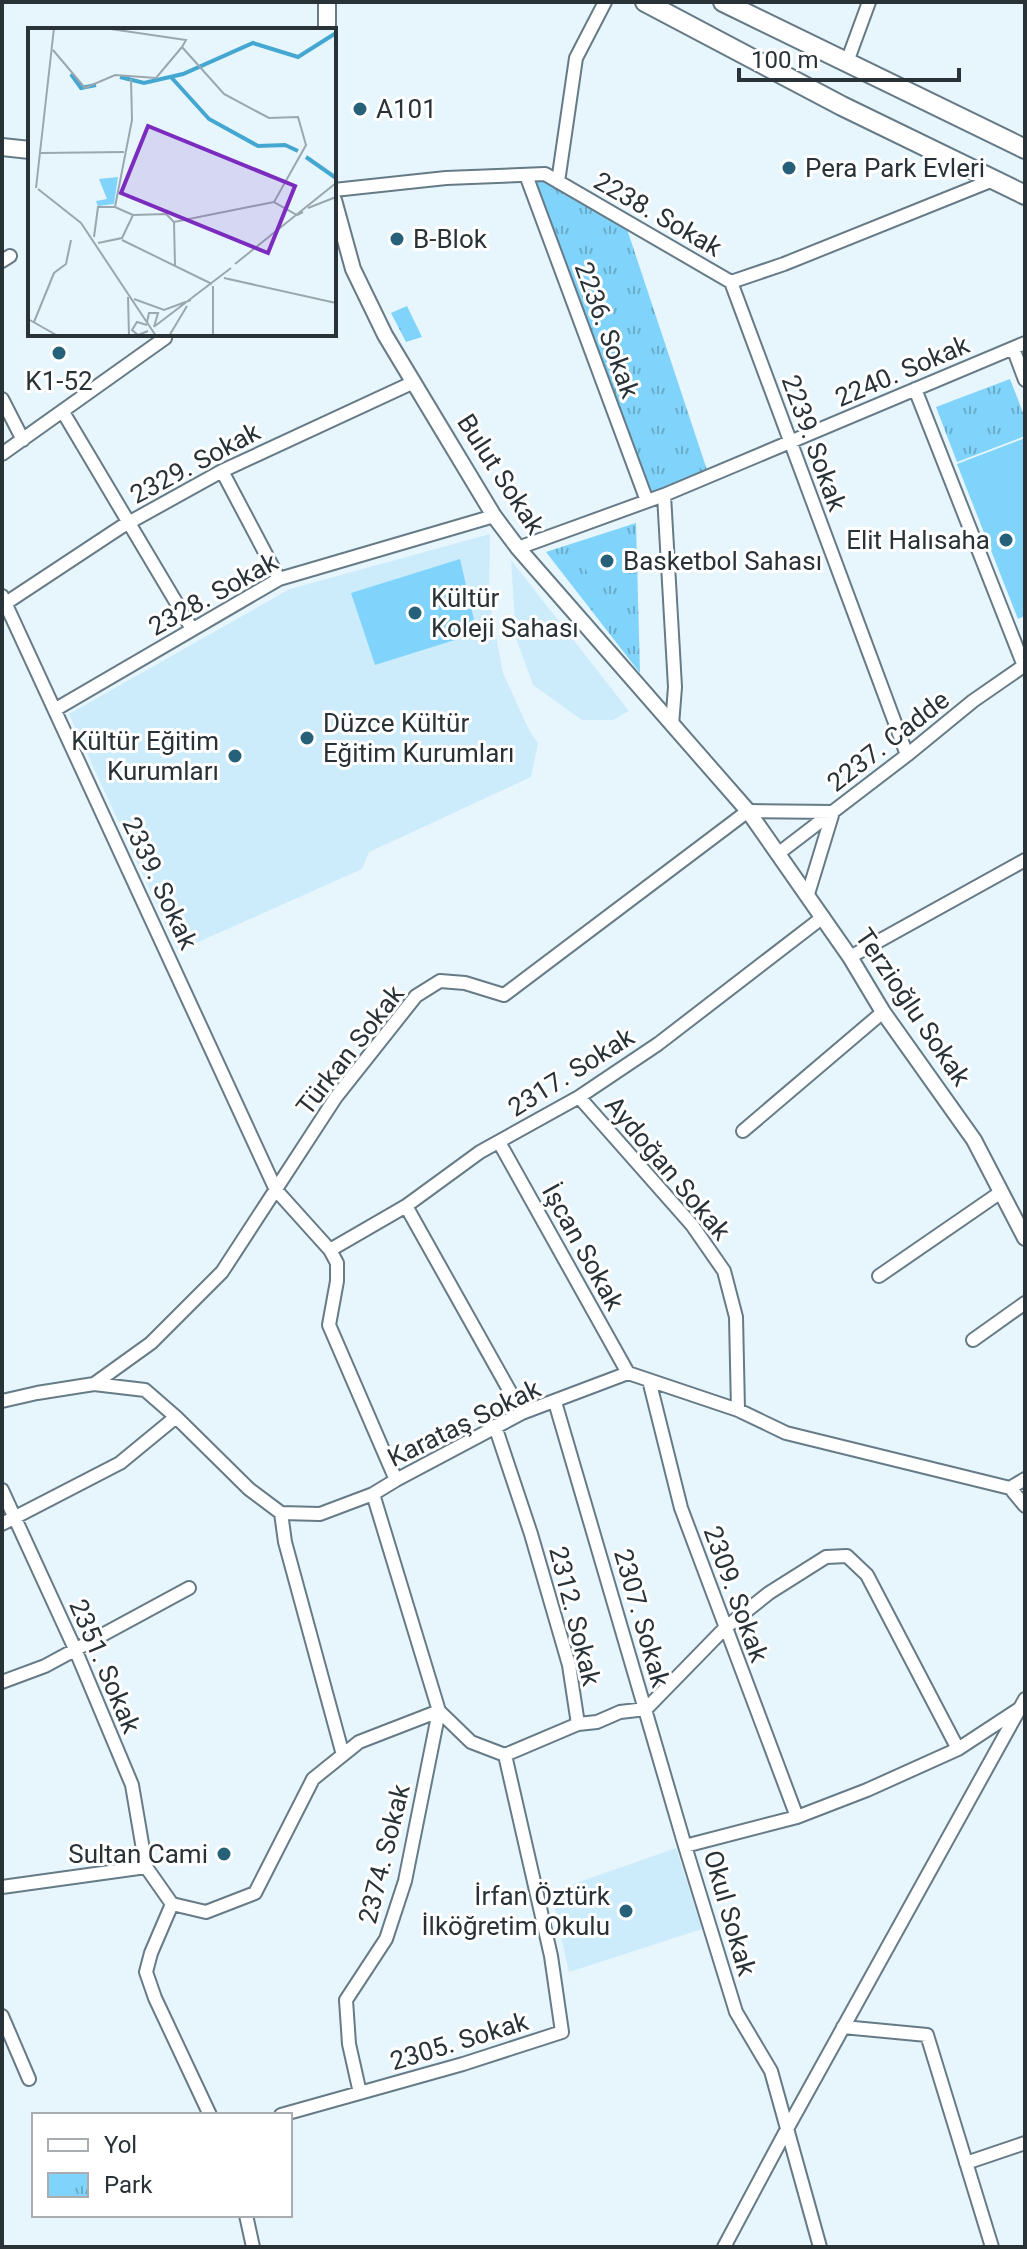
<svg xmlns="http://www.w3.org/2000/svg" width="1027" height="2249" font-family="Roboto,sans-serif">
  <defs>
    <pattern id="park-tufts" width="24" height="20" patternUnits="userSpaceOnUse" patternTransform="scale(2)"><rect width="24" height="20" fill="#80d3fa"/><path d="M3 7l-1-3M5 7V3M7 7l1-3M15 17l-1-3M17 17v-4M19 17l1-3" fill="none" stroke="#69accb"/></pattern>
  </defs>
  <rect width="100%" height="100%" fill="#e7f5fd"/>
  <path fill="#ccecfc" d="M490 534 489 599 503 673 530 732 538 743 531 777 369 852 362 869 178 951 69 714 290 589Z
    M511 560 629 711 613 720H582L533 685 516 638Z
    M676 1848 702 1929 569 1972 551 1892Z"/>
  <path fill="url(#park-tufts)" d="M545 174 624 220 709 476 647 501 526 175Z
    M407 306 422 337 406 342 391 313Z
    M1010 379 1025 418V436L957 462 936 407Z
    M636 523 640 673 546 552Z"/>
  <path fill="#80d3fa" d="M1025 438V616L1018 619 957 464Z
    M623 535 635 567 592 583 579 555Z
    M460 559 477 633 375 665 351 593Z"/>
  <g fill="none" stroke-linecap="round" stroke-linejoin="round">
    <defs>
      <path id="minor" d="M847 62 869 2
        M526 175 647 501
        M558 182 576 58 605 2
        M334 190 446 178 545 174 731 282 784 264 993 180
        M2 261 10 256
        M731 282 907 755
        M1013 348 1025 380
        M915 389 1024 666
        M2 399 23 440
        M63 412 192 629
        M2 454 165 338 163 334
        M222 471 279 579
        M664 495 1025 343
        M518 548 664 495 675 687 672 725
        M2 596 276 1190 330 1250 337 1263V1281L329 1325 396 1480
        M6 603 121 527 222 471 414 382
        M56 709 279 579 494 516
        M779 853 907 755 973 701 1025 665
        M850 957 1025 860
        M579 1097 692 1225 724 1271 736 1317 738 1410
        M743 1131 883 1012
        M499 1142 628 1373
        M406 1206 522 1413
        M330 1250 406 1206 480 1152 579 1097 658 1044 823 917
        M879 1276 1001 1192
        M973 1340 1025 1303
        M649 1380 681 1508 797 1817
        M94 1384 151 1343 222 1272 336 1097 416 996 440 981 465 983 504 995 748 811 833 812 808 894
        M2 1401 37 1393 94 1384 145 1390 176 1417 249 1489 281 1513 320 1514 373 1494 396 1480 522 1413 628 1373 738 1410 786 1433 1010 1488 1025 1479
        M555 1402 685 1846 736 2012 771 2071 820 2247
        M1010 1488 1025 1506
        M2 1490 75 1649 132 1785 146 1867 172 1904 206 1912 255 1893 313 1779 359 1742 439 1711
        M373 1494 439 1711 471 1742 505 1755 578 1724 569 1665 531 1534 495 1426
        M281 1513 285 1542 343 1755
        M2 1524 120 1463 176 1417
        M2 1682 45 1666 189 1588
        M578 1724 597 1722 620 1712 646 1709 725 1628 769 1593 826 1557 847 1556 867 1575 958 1749
        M685 1846 797 1817 867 1790 958 1749 1019 1709
        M2 1887 146 1867
        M172 1904 151 1953 146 1972 155 1998 210 2115
        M2 2016 29 2079
        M843 2027 927 2035 992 2247
        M360 2093 349 2044 346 2000 386 1939 405 1881 439 1711
        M281 2115 463 2064 562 2032 551 1956 505 1755
        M966 2163 1025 2143
        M246 2215 253 2247
        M724 2247 787 2129 1025 1699"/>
      <path id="tertiary" d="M334 200 353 269 385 335 494 516 518 548 748 811 850 957 883 1012 974 1140 1025 1238"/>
      <path id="secondary" d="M327 2V30
        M2 147 30 150"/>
      <path id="primary" d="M645 2 842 106 1025 195
        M723 2 1025 149"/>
    </defs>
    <use href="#minor" stroke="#667b86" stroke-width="16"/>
    <use href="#tertiary" stroke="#667b86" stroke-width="18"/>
    <use href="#secondary" stroke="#667b86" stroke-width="20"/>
    <use href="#primary" stroke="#667b86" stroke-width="22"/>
    <use href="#minor" stroke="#fff" stroke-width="12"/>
    <use href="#tertiary" stroke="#fff" stroke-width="14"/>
    <use href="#secondary" stroke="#fff" stroke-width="16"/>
    <use href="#primary" stroke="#fff" stroke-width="18"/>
  </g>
  <g fill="#266079" stroke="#fff" stroke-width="3">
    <circle cx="360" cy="109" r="8"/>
    <circle cx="789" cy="168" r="8"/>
    <circle cx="397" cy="239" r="8"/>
    <circle cx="59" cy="353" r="8"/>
    <circle cx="1006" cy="540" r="8"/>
    <circle cx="607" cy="561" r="8"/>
    <circle cx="415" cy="613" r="8"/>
    <circle cx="307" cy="738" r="8"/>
    <circle cx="235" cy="756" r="8"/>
    <circle cx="224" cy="1854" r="8"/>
    <circle cx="626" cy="1911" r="8"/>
  </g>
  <g text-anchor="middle" stroke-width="6" stroke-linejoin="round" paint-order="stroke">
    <g font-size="26" fill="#293237" stroke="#fff" text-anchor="start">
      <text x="376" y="118">A101</text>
      <text x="805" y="177">Pera Park Evleri</text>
      <text x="413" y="248">B-Blok</text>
      <text x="59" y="390" text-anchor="middle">K1-52</text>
      <text x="990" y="549" text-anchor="end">Elit Halısaha</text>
      <text x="623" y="570">Basketbol Sahası</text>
      <text x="431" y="607">Kültür<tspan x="431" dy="30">Koleji Sahası</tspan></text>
      <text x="323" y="732">Düzce Kültür<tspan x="323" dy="30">Eğitim Kurumları</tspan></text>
      <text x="219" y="750" text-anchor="end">Kültür Eğitim<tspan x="219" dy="30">Kurumları</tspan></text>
      <text x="208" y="1863" text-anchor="end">Sultan Cami</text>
      <text x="610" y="1905" text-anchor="end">İrfan Öztürk<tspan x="610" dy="30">İlköğretim Okulu</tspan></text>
    </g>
    <g font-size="26" fill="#293237" stroke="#fff">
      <text transform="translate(658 214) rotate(30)" y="9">2238. Sokak</text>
      <text transform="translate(607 330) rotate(70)" y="9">2236. Sokak</text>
      <text transform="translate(902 371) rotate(-23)" y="9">2240. Sokak</text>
      <text transform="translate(814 443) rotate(70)" y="9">2239. Sokak</text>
      <text transform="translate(195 463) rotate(-28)" y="9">2329. Sokak</text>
      <text transform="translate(501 474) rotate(57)" y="9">Bulut Sokak</text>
      <text transform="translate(213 594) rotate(-29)" y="9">2328. Sokak</text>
      <text transform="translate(888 741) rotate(-38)" y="9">2237. Cadde</text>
      <text transform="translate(160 883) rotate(65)" y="9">2339. Sokak</text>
      <text transform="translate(913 1007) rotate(56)" y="9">Terzioğlu Sokak</text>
      <text transform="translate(350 1050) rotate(-52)" y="9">Türkan Sokak</text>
      <text transform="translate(571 1072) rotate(-32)" y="9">2317. Sokak</text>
      <text transform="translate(668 1168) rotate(50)" y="9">Aydoğan Sokak</text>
      <text transform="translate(583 1247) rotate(61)" y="9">İşcan Sokak</text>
      <text transform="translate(464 1423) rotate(-26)" y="9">Karataş Sokak</text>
      <text transform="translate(736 1594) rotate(70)" y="9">2309. Sokak</text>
      <text transform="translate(575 1616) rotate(76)" y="9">2312. Sokak</text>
      <text transform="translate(642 1618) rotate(74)" y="9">2307. Sokak</text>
      <text transform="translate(105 1666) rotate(67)" y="9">2351. Sokak</text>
      <text transform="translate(384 1854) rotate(-76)" y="9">2374. Sokak</text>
      <text transform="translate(730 1913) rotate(74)" y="9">Okul Sokak</text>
      <text transform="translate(459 2041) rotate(-17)" y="9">2305. Sokak</text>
    </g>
  </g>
  <g transform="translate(28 28)">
    <rect width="308" height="308" fill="#e7f5fd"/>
    <path d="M90 149 86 176 70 178 68 173 79 171 71 151Z" fill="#80d3fa"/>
    <path fill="none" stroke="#44a7d1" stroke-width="4" d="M43 46 53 60 68 57M92 49 116 55 155 46 225 15 270 29 308 5M143 49 181 91 230 118 257 117 270 123M278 129 308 150"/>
    <path fill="none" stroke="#9ba7ae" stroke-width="2" d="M76 0 158 12 154 19 196 66 241 90 270 89 278 117 246 174 269 187 275 184M25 22 57 60 87 47 128 50 154 19M13 125 96 124M8 160 26 0M10 161 53 195 128 308M87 179 104 92 103 51M280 180 308 169M146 194 246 174M146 194 147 237M66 209 70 179H87L105 187M94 212 184 256M70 215 94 210 105 187 138 186 146 194M207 236 308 155M196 250 308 275M185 258V308M100 269 101 308M106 271 136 282 163 272M0 291 30 308M6 294 26 245 38 236 43 212M119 294 121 285H130L126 299M119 297 109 294 104 302 110 307 120 303M127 298 203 240M141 308 159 278"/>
    <path fill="#7b2cbf" fill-opacity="0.15" stroke="#7b2cbf" stroke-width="4" d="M120 98 267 158 240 225 93 165Z"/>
    <rect width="308" height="308" fill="none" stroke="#293237" stroke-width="4"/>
  </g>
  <rect width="1027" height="2249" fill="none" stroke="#293237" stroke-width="8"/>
  <rect x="32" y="2113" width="260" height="104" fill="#ffffff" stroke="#a9adaf" stroke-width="2"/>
  <rect x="48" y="2139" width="40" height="12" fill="#ffffff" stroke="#a9adaf" stroke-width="2"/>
  <text x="104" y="2153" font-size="24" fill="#293237">Yol</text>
  <rect x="48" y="2173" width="40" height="24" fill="url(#park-tufts)" stroke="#a9adaf" stroke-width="2"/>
  <text x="104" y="2193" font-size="24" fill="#293237">Park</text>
  <path d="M739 68v12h220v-12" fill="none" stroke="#293237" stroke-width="4"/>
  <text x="751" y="68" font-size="24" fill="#293237" stroke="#ffffff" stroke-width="6" paint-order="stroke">100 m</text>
</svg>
